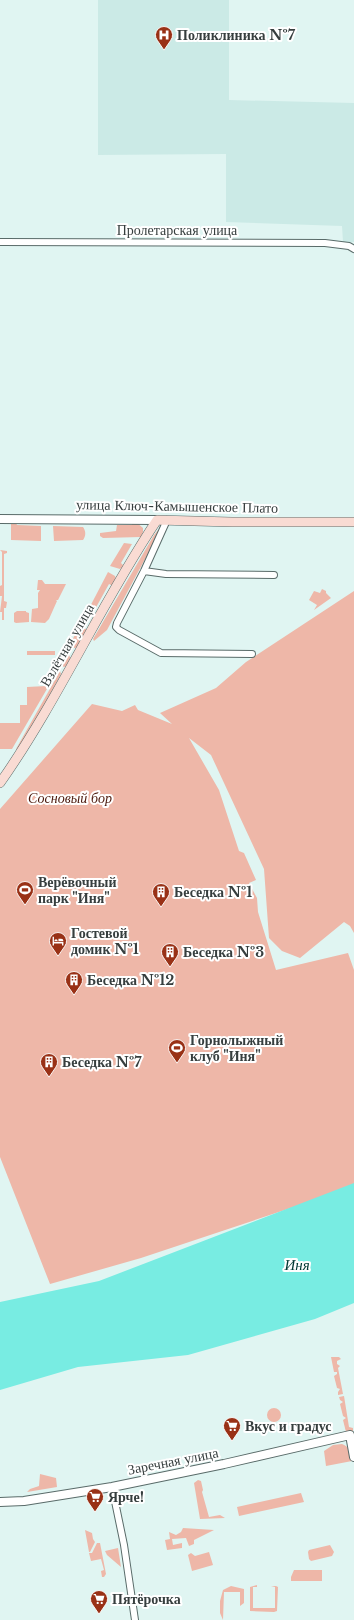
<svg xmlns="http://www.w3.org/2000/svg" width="354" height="1620" font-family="'Libre Baskerville',serif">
  <rect width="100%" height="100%" fill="#e0f5f2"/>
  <path fill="#cbeae6" d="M98 0H229V100L354 103V242H343L342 226 226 222V154L98 155Z"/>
  <path fill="#eeb7a8" d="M11 522 16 523 17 525 41 526V541L11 540Z
    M136 522 143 528V532L141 537 103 538 100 536V533L116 531 117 525H132V523Z
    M53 526 83 527C86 531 86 536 83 540L54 541Z
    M158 530 160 531 107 630 94 641 93 639 154 535Z
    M124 543 132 544 121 563 124 566 120 569 110 566Z
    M0 550 7 551V553L4 554V601L7 602 6 608H4V620H2V612H0L2 596H0V586L2 585V552Z
    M108 572 115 576 116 579 113 586 109 584 89 620H83Z
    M38 580H42L45 584H66L58 600H56L57 601 49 619 45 623 31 622 32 609 38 608V593L40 590H37Z
    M322 589 326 591V593L331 598 314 610 317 605 309 600 314 591 320 593Z
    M354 591V933L350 926 344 922 300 958 282 951 269 938 264 869 211 755 189 738 219 790 239 851 244 853 256 880 249 883 257 898 258 912 276 970 348 953 354 970V1187L141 1258 50 1284 0 1157V809L92 704 122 711 135 705 138 710 172 724 160 713 216 688 246 662Z
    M17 611H26V612L29 613V622L16 623 14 622V613Z
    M79 628 87 629 89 632 87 636 83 635 79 643 81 647 67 649Z
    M27 651H55V655H27Z
    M65 651 68 653 71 659 66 666 64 667 56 663 60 654Z
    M53 669 58 670 12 749H0V723H20V705H27V687L46 686Z
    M60 671 61 674 23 745 21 748 16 749Z
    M331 1357H339L341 1359 337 1361V1364L340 1366 338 1368 343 1394 338 1395V1392L340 1389 337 1388 334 1376 337 1374V1372H334Z
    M344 1396 349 1427 353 1428V1431L346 1432 343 1420 346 1418 343 1416 340 1404 343 1402 340 1400 339 1397Z
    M267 1415a7 7 0 1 1 14 0a7 7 0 1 1-14 0Z
    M342 1444C350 1447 351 1453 352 1461L326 1466 324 1451 333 1445Z
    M40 1474 56 1478 57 1487 27 1492 30 1489 39 1486Z
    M198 1480 201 1481 203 1490 202 1492 209 1517 220 1515 225 1518 200 1519 194 1483Z
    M301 1493 304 1502 239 1516 237 1507Z
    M183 1528 214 1530 194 1540V1544L189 1546 186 1538 172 1539 173 1545 182 1543V1548L167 1550 165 1540 170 1539 169 1532 176 1535 181 1532Z
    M85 1530 92 1533 93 1539 95 1542 90 1552H89Z
    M97 1543H100L106 1574 104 1577H102L101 1571 104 1570 101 1559 91 1561 89 1553H92Z
    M330 1545 334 1552 332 1556 311 1561 309 1559 308 1552 309 1550Z
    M118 1548 121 1567 107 1555 105 1551Z
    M209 1552 213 1565 192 1571 188 1555 191 1553 195 1556Z
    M294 1570H322V1581H291V1577Z
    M257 1585V1587H253V1608H275V1587L271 1586H276L278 1587 277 1611 274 1612 250 1611V1587Z
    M231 1586 244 1589V1603L240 1606V1592H224L223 1620 220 1613V1601L223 1590Z"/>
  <path fill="#78ece2" d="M354 1183V1303L315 1319 188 1355 78 1367 0 1390V1302L99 1281Z"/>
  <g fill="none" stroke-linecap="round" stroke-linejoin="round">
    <defs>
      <path id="minor" d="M0 242 325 243 349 246 354 249
        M167 520 144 571 117 623 116 627 119 630 161 653 252 654
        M144 571 166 574 274 575
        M112 1487 124 1545 135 1620"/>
      <path id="tertiary" d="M0 519 157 520
        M0 1502 24 1501 112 1487 224 1464 350 1435 354 1457"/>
      <path id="secondary" d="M0 783C59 699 100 605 157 520L232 522H354"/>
    </defs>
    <use href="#minor" stroke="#596b69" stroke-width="8"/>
    <use href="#tertiary" stroke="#596b69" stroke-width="10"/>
    <use href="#secondary" stroke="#596b69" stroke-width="10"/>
    <use href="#minor" stroke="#fff" stroke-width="6"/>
    <use href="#tertiary" stroke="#fff" stroke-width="8"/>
    <use href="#secondary" stroke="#f9dbd3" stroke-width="9"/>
  </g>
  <defs>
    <symbol id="hospital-pin" viewBox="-11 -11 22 30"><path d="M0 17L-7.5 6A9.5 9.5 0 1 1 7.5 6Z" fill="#993116" stroke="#fff"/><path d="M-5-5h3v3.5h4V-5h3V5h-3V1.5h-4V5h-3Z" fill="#fff"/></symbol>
    <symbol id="stadium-pin" viewBox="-11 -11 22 30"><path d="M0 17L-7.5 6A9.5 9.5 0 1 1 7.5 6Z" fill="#993116" stroke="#fff"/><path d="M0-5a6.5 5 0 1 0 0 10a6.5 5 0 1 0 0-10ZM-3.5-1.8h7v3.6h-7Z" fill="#fff"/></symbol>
    <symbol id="building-pin" viewBox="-11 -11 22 30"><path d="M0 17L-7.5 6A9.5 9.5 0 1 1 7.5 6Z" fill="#993116" stroke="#fff"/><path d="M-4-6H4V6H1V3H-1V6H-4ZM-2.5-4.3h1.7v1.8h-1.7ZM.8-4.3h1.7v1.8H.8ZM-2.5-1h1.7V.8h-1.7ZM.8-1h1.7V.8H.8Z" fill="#fff"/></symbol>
    <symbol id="hotel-pin" viewBox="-11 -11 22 30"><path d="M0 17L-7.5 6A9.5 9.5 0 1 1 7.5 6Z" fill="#993116" stroke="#fff"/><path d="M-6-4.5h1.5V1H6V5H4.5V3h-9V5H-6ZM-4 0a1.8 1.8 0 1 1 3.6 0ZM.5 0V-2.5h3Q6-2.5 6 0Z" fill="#fff"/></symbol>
    <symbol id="supermarket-pin" viewBox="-11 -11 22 30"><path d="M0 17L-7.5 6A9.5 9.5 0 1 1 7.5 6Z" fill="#993116" stroke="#fff"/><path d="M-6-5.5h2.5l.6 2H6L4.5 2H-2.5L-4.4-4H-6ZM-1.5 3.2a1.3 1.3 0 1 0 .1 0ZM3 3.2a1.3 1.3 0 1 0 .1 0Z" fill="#fff"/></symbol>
  </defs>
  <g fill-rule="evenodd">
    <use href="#hospital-pin" x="154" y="25" width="20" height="27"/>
    <use href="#stadium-pin" x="15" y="880" width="20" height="27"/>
    <use href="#building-pin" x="151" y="882" width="20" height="27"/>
    <use href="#hotel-pin" x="48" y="931" width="20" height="27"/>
    <use href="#building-pin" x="160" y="942" width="20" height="27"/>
    <use href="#building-pin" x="64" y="970" width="20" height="27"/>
    <use href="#stadium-pin" x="167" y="1038" width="20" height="27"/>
    <use href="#building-pin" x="39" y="1052" width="20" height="27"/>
    <use href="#supermarket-pin" x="222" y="1416" width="20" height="27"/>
    <use href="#supermarket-pin" x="85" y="1487" width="20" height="27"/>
    <use href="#supermarket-pin" x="89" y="1589" width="20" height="27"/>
  </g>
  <g text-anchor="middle" stroke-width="4" stroke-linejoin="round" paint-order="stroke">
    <g font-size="14" font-weight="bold" fill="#363e3e" stroke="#fff" text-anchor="start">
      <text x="177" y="40">Поликлиника №7</text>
      <text x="38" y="887">Верёвочный<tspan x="38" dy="16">парк "Иня"</tspan></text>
      <text x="174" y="897">Беседка №1</text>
      <text x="71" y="938">Гостевой<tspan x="71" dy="16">домик №1</tspan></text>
      <text x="183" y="957">Беседка №3</text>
      <text x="87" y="985">Беседка №12</text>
      <text x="190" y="1045">Горнолыжный<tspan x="190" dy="16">клуб "Иня"</tspan></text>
      <text x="62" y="1067">Беседка №7</text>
      <text x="245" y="1431">Вкус и градус</text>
      <text x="108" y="1502">Ярче!</text>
      <text x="112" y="1604">Пятёрочка</text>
    </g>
    <g font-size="14" fill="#363e3e" stroke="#fff">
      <text x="177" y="235">Пролетарская улица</text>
      <text transform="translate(177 506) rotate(1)" y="5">улица Ключ-Камышенское Плато</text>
      <text transform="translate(67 645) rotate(-60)" y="5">Взлётная улица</text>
      <text transform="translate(173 1461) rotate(-11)" y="5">Заречная улица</text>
    </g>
    <g font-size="14" font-style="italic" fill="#4b180b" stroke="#fff">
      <text x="70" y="803">Сосновый бор</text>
    </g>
    <g font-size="15" font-style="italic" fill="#003834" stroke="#fff">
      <text x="297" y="1270">Иня</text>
    </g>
  </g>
</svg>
